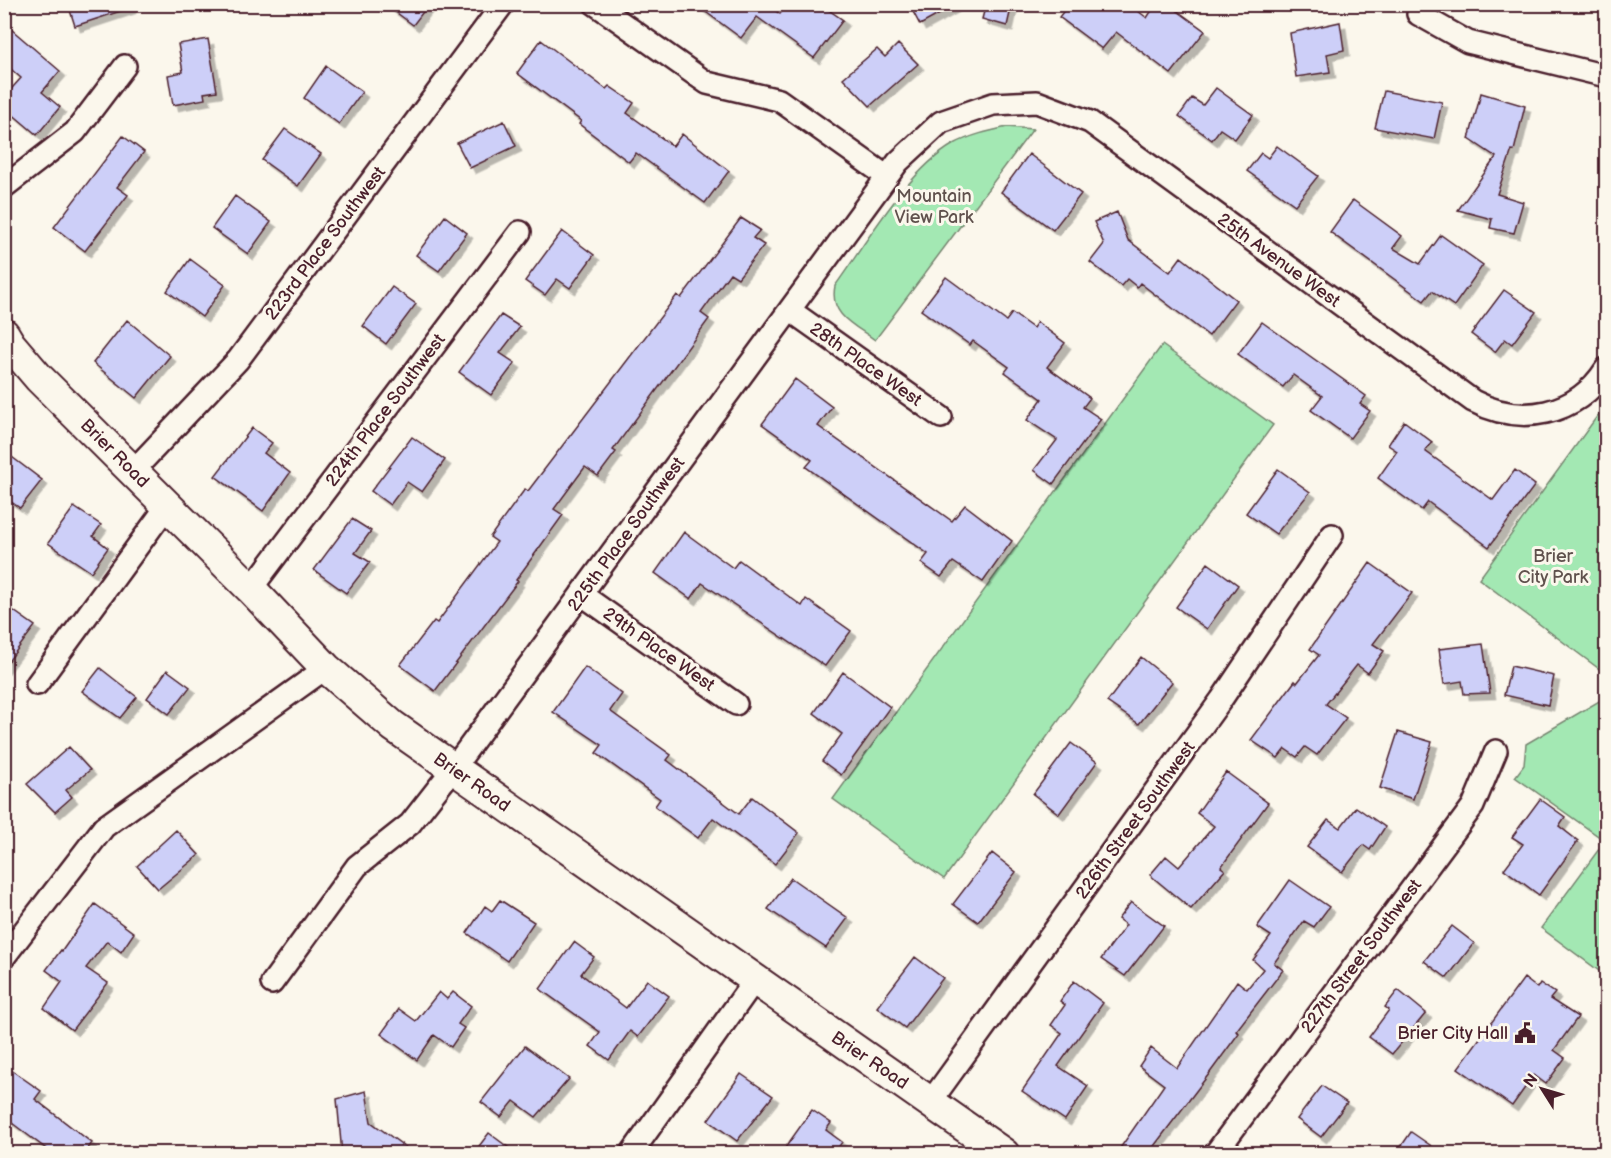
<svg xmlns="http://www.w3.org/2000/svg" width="1611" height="1158" font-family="'Balsamiq Sans',sans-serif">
  <defs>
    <filter id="shadow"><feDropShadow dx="5.5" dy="5.5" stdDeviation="0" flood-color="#0004"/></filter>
  </defs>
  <rect width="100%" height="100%" fill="#fbf7ec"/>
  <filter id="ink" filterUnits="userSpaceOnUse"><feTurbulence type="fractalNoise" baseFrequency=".0167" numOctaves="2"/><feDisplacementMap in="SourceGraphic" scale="12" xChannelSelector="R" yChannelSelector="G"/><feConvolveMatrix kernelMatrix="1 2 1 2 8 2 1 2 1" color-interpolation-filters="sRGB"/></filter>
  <g filter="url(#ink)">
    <path fill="#a3e8b3" stroke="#76846f" stroke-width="1.5" d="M1007 127 1033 129 875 340C854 325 829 315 835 286 867 242 907 171 954 144 971 135 989 131 1007 127Z
      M1162 345 1273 425 944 879 833 799Z
      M1606 404V674L1479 579Z
      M1606 697V976L1541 928 1605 841 1515 777 1524 765 1526 744Z"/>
    <path fill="#cdcff8" stroke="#4a1f2b" stroke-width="1.5" filter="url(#shadow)" d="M68 4H130V8L75 26Z
      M385 4H429L413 25Z
      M695 4H766L780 14 787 4H820L843 20 814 58 757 17 741 38Z
      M909 4H958L920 25Z
      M986 4H1012L1007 26 982 19Z
      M1069 4H1129L1147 18 1156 4H1168L1205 31 1171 74 1116 32 1102 49 1059 17Z
      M1340 22 1344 50 1327 54 1330 72 1296 77 1290 33Z
      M4 23 60 71 42 92 60 107 37 135 4 107V97L21 78 4 63Z
      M208 39 217 91 204 93 205 99 173 105 168 75 183 72 178 44Z
      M541 40 606 89 609 86 634 103 627 113 673 146 682 134 729 171 705 203 636 153 629 162 579 124 581 121 517 73Z
      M898 44 918 64 870 106 843 78 877 49 885 57Z
      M326 66 362 92 339 124 304 98Z
      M1216 88 1253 115 1235 139 1220 129 1212 140 1179 116 1192 98 1203 105Z
      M1384 91 1442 102 1434 139 1375 128Z
      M1481 93 1525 106 1514 151 1512 150 1497 194 1523 202 1514 233 1490 228 1492 219 1458 210 1496 157 1469 139Z
      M504 121 516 146 470 168 457 143Z
      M285 129 321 154 298 186 262 160Z
      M123 136 144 152 117 187 128 195 85 251 54 227Z
      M1277 146 1318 176 1295 205 1247 171 1261 153 1268 158Z
      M1029 154 1081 194 1053 230 1001 192Z
      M235 196 271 222 248 254 212 228Z
      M1353 200 1402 236 1393 248 1420 264 1441 235 1483 265 1454 306 1432 291 1424 301 1330 232Z
      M1117 212 1128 240 1170 272 1181 257 1236 300 1209 336 1140 283 1137 287 1127 279 1121 286 1090 262 1104 244 1094 222Z
      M445 216 467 233 439 271 416 255Z
      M741 218 760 230 753 238 764 245 738 278 730 273 701 313 709 319 613 450 616 452 598 476 585 467 554 509 563 515 516 580 518 581 435 691 400 665 434 621 437 623 497 542 490 537 525 489 528 491 677 295 681 298Z
      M562 231 594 255 570 288 557 279 545 295 525 281Z
      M190 259 225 285 202 317 167 291Z
      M946 277 1006 321 1012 313 1033 328 1037 322 1065 343 1047 367 1090 398 1083 407 1101 419 1053 484 1034 470 1057 440 1027 420 1042 399 1005 372 1009 367 973 341 970 345 921 310Z
      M392 287 416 304 386 344 363 326Z
      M1504 290 1536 312 1512 344 1505 339 1495 352 1471 334Z
      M501 315 520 327 500 353 515 363 491 395 459 372Z
      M127 320 170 356 136 398 93 363Z
      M1262 322 1366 396 1360 404 1370 411 1350 438 1311 410 1322 396 1293 375 1283 387 1238 354Z
      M795 379 832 407 818 426 952 521 965 505 1012 541 983 582 953 562 941 577 921 563 928 554 806 467 812 460 762 424Z
      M1404 421 1432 442 1425 451 1493 500 1515 470 1535 485 1489 547 1428 502 1422 510 1378 478 1397 451 1388 445Z
      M252 428 272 443 264 453 290 473 263 511 215 476Z
      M412 437 445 460 422 492 407 482 390 505 371 491Z
      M4 451 42 480 20 508 4 497Z
      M1278 469 1310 492 1276 534 1246 513Z
      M74 507 101 525 93 536 108 548 91 572 48 543Z
      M352 519 371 531 355 553 370 562 346 593 314 570Z
      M684 532 733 568 739 560 802 606 806 599 851 631 825 666 702 583 691 599 655 573Z
      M1208 563 1238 585 1207 629 1176 607Z
      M1370 563 1412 593 1373 644 1384 651 1368 673 1357 665 1326 704 1346 718 1317 755 1305 747 1297 757 1285 749 1278 758 1251 740 1295 681 1297 683 1319 655 1310 649Z
      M4 604 35 626 4 667Z
      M1483 644 1490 693 1464 694 1462 681 1444 684 1439 649Z
      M1141 657 1172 682 1139 724 1107 702Z
      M1511 666 1554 676 1548 705 1504 695Z
      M585 667 622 694 610 711 671 755 667 760 739 814 752 797 799 833 775 864 713 818 698 838 655 806 660 799 596 753 602 745 553 712Z
      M100 668 137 697 120 718 82 691Z
      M167 670 190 687 169 714 147 698Z
      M843 672 890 707 841 775 822 761 842 734 814 713Z
      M1398 732 1432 742 1413 799 1380 788Z
      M1071 743 1097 762 1059 814 1033 794Z
      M69 747 90 770 66 790 72 797 55 812 27 784Z
      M1226 772 1268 803 1221 867 1225 870 1191 909 1150 875 1166 856 1179 867 1214 826 1197 813Z
      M1540 799 1565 817 1559 826 1578 841 1539 895 1504 869 1523 844 1512 837Z
      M1356 807 1385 827 1370 850 1363 845 1342 872 1307 847 1328 820 1340 828Z
      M176 830 199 855 158 889 137 866Z
      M992 853 1016 872 978 922 953 904Z
      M791 878 848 918 826 948 768 909Z
      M1290 880 1329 907 1314 927 1304 921 1274 963 1283 970 1236 1031 1239 1033 1209 1074 1148 1154H1116L1164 1085 1139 1066 1151 1048 1177 1068 1237 981 1247 989 1263 969 1253 960 1271 936 1257 927Z
      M500 900 534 922 507 961 467 933 485 906 492 911Z
      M1131 902 1164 926 1125 976 1101 959 1126 925 1118 919Z
      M95 904 134 933 121 952 107 941 86 968 108 983 72 1030 44 1008 62 982 46 970 61 950 62 951Z
      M1452 926 1474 943 1447 978 1424 961Z
      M574 942 594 957 581 974 626 1008 647 980 669 996 638 1037 630 1031 609 1060 590 1046 600 1032 540 989Z
      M915 957 943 978 905 1028 877 1007Z
      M1524 978 1537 988 1540 983 1555 993 1550 999 1578 1017 1554 1050 1565 1058 1546 1084 1534 1075 1512 1106 1458 1068Z
      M1074 981 1103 1003 1058 1066 1088 1086 1065 1120 1022 1091 1062 1033 1051 1025 1065 1005 1060 1001Z
      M1398 990 1426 1013 1392 1054 1369 1037 1389 1010 1385 1007Z
      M439 992 447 999 453 992 471 1006 458 1024 464 1028 451 1047 434 1035 417 1060 381 1034 399 1009 416 1021Z
      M525 1046 569 1079 536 1117 514 1101 501 1117 481 1102Z
      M4 1065 41 1091 35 1099 92 1143 84 1154H53L4 1117Z
      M741 1074 773 1096 737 1141 708 1120Z
      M1322 1086 1347 1103 1321 1137 1297 1119Z
      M366 1091 371 1122 415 1154H342L337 1099Z
      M812 1110 831 1123 826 1130 842 1142 834 1154H793L785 1148Z
      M1411 1132 1443 1154H1396Z
      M489 1133 517 1154H473Z"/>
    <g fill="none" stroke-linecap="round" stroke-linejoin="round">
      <defs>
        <path id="street" d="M595 4 707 83 779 100 886 176
          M1418 14 1468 42 1606 76
          M4 187 75 132 125 66
          M791 311 941 417
          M133 471 238 360 503 4
          M251 589 520 232
          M581 594 736 704
          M37 684 167 506
          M4 957 104 827 326 668
          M272 983 357 866 410 824 453 769 898 162 941 122 993 104 1037 102 1090 122 1473 401C1521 426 1576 416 1606 369
          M931 1101 1221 700 1332 535
          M631 1154 754 981
          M1215 1154 1473 806 1496 751"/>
        <path id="secondary" d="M4 334 10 344 39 378 251 589 326 668 393 726 1004 1154"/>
      </defs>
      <use href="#street" stroke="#4a1f2b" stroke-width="26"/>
      <use href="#secondary" stroke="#4a1f2b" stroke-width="34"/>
      <use href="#street" stroke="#fbf7ec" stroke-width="21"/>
      <use href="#secondary" stroke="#fbf7ec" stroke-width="30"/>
    </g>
  </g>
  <defs>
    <symbol id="civic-bare" viewBox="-9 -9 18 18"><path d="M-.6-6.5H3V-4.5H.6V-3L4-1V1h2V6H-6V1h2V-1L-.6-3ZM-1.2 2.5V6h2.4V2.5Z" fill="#4a1f2b" stroke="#fbf7ec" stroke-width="2.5" paint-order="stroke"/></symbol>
  </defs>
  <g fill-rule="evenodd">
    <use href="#civic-bare" x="1510" y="1018" width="30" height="30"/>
  </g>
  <g text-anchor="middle" stroke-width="6" stroke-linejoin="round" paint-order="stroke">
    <g font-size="18" fill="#60514d" stroke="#fbf7ec">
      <text x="934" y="202">Mountain<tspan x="934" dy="21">View Park</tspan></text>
      <text x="1553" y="562">Brier<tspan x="1553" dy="21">City Park</tspan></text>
    </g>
    <g font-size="18" fill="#4a1f2b" stroke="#fbf7ec">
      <text transform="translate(325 243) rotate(-53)" y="6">223rd Place Southwest</text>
      <text transform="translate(1279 260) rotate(36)" y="6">25th Avenue West</text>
      <text transform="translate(866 364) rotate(35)" y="6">28th Place West</text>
      <text transform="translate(385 410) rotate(-53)" y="6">224th Place Southwest</text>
      <text transform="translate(115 453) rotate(45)" y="6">Brier Road</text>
      <text transform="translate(626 534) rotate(-54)" y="6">225th Place Southwest</text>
      <text transform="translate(659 649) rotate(35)" y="6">29th Place West</text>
      <text transform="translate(472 782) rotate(35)" y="6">Brier Road</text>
      <text transform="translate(1135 820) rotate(-54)" y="6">226th Street Southwest</text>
      <text transform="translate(1361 956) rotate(-53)" y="6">227th Street Southwest</text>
      <text transform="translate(870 1060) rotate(34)" y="6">Brier Road</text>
    </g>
    <g font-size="18" fill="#4a1f2b" stroke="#fbf7ec" text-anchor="end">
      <text x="1508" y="1039">Brier City Hall</text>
    </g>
  </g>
  <rect width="1611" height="1158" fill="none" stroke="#fbf7ec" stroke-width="24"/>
  <rect x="12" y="12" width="1587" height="1134" fill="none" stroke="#4a1f2b" stroke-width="2" filter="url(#ink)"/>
  <g transform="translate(1542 1089) rotate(307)" stroke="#fbf7ec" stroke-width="4.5" paint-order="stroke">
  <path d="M0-4.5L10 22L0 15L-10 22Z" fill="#4a1f2b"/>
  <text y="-9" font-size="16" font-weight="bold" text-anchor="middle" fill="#4a1f2b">N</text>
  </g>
</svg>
